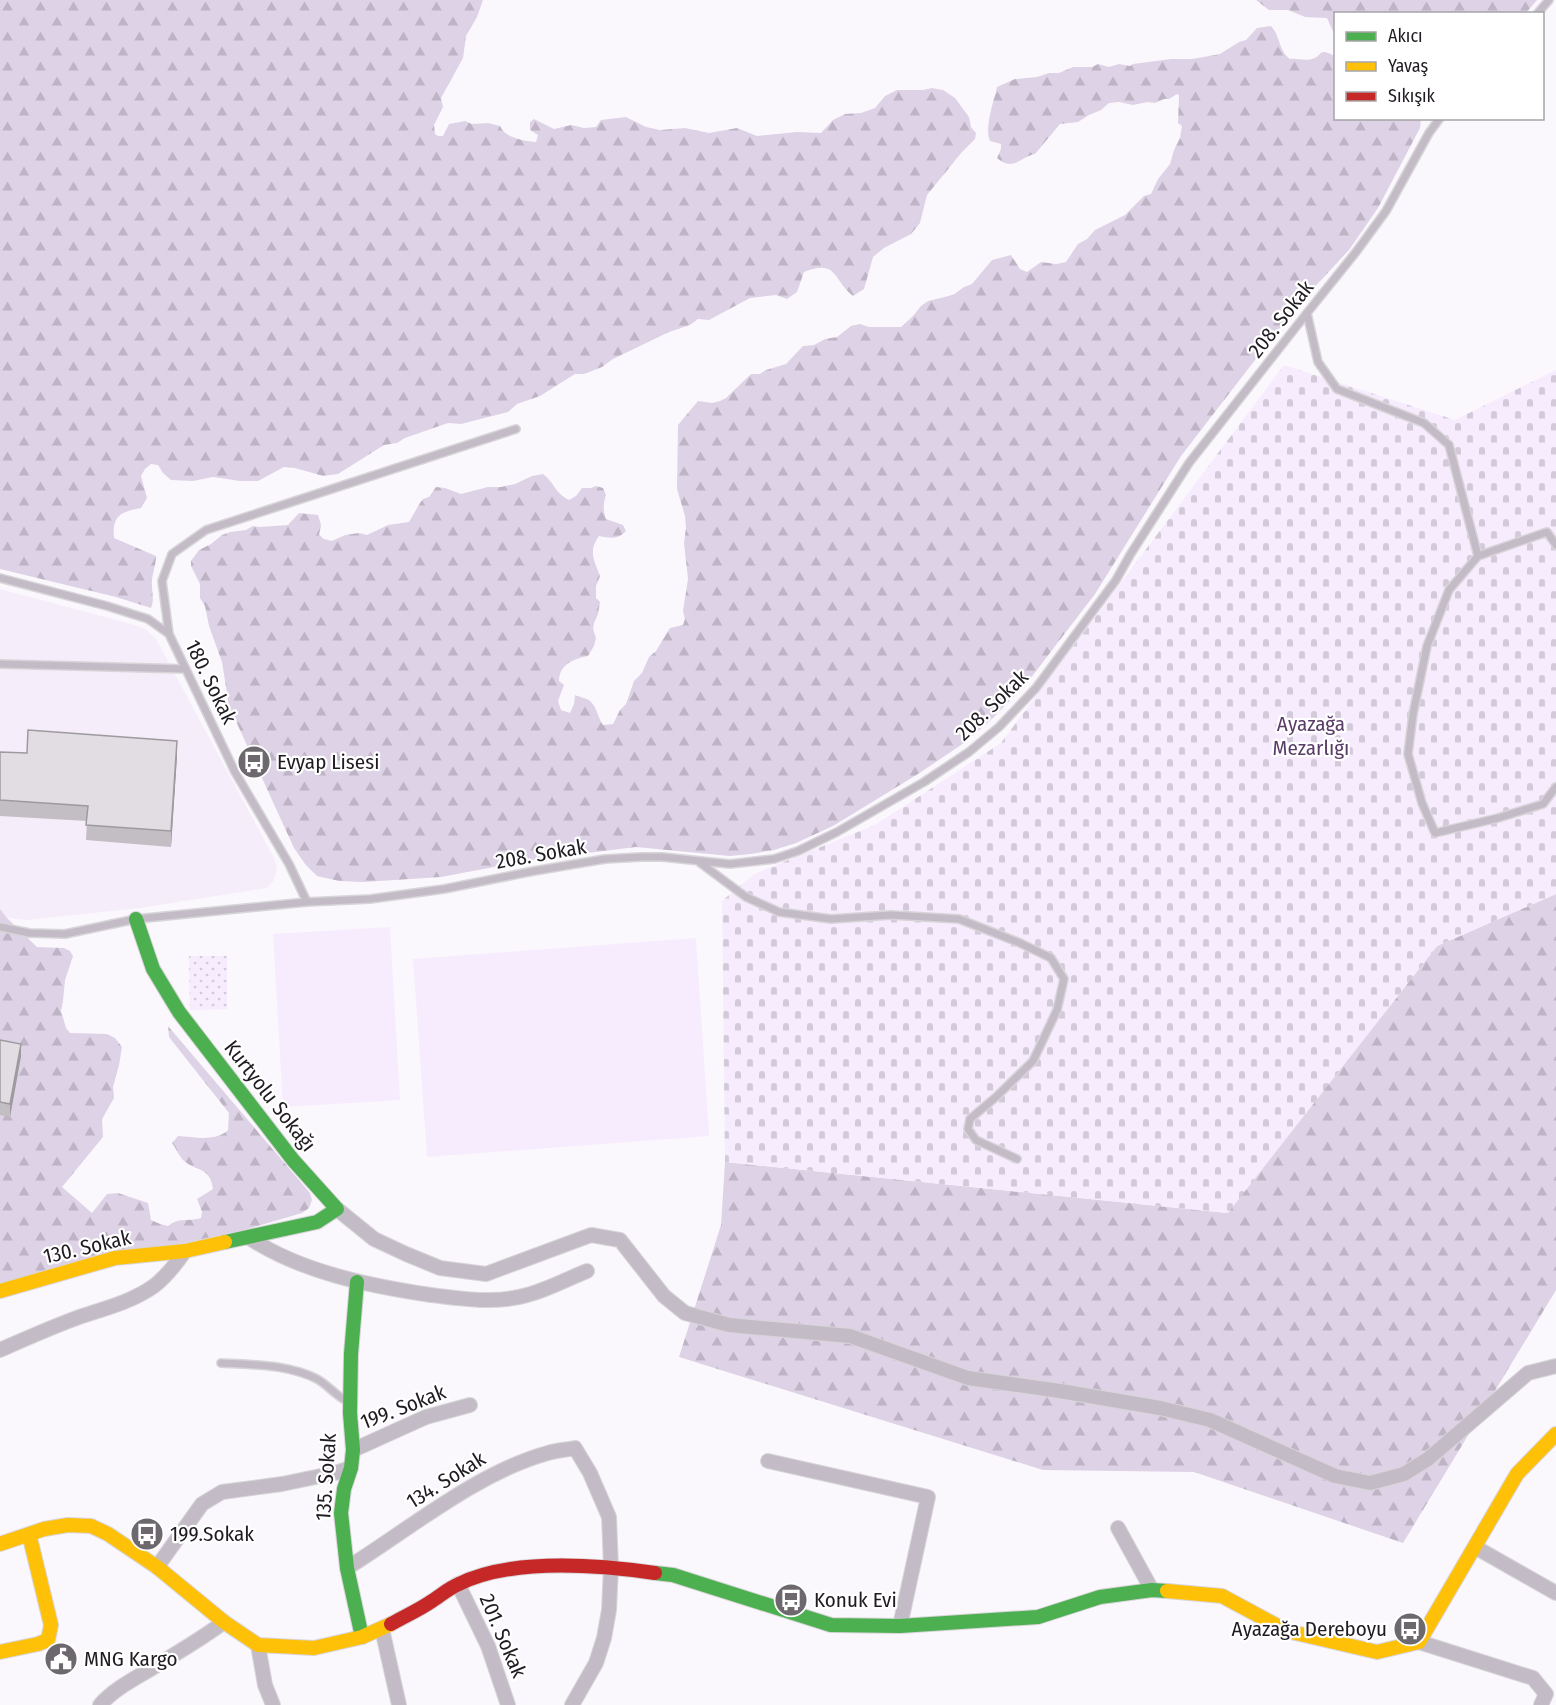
<svg xmlns="http://www.w3.org/2000/svg" width="1556" height="1705" font-family="'Fira Sans Condensed',sans-serif">
  <defs>
    <pattern id="grass-dots" width="8" height="8" patternUnits="userSpaceOnUse" patternTransform="scale(1.5)"><rect width="8" height="8" fill="#f7ecfe"/><path d="M2 2h.1M6 6h.1" fill="none" stroke="#d3cad9" stroke-width="1.8" stroke-linecap="round"/></pattern>
    <pattern id="forest-firs" width="22" height="20" patternUnits="userSpaceOnUse" patternTransform="scale(1.5)"><rect width="22" height="20" fill="#ded2e6"/><path d="M5 1l3.5 6h-7zM16 11l3.5 6h-7z" fill="#beb4c5"/></pattern>
    <pattern id="cemetery-stones" width="16" height="16" patternUnits="userSpaceOnUse" patternTransform="scale(1.5)"><rect width="16" height="16" fill="#f7ecfe"/><path d="M2 7V4a2 2 0 0 1 4 0v3zM10 15v-3a2 2 0 0 1 4 0v3z" fill="#d3cad9"/></pattern>
  </defs>
  <rect width="100%" height="100%" fill="#fbf8fd"/>
  <path fill="#f5edfa" d="M0 589 131 624 145 629 156 639 274 858 277 868 274 880 267 888 140 908 27 920 7 918 0 909Z"/>
  <path fill="url(#grass-dots)" d="M189 956H227V1009L190 1010Z"/>
  <path fill="url(#forest-firs)" d="M0 0H483L477 17 466 36 463 58 441 98 443 107 434 125 435 134 438 136H443L449 124 465 121 472 124 488 123 500 126C505 138 524 141 536 142L538 135 530 130V122L534 119 554 129 571 125 584 128 596 127 601 120 626 117 646 127 660 130 685 128 709 133 737 128 757 136 797 132 821 133 833 120 845 114 861 113 875 108 885 96 897 90H923L932 88 943 90 955 98 969 117 971 127 976 133 975 139 962 152 927 195 920 223 911 234 884 248 873 257 864 289 853 296C832 279 838 259 804 272L797 292 787 299 776 295 750 298 709 320 698 319 690 325 669 332 613 359 602 367 584 374H575L540 396 517 404 508 412 461 424 448 423 405 438 397 443 384 445 338 474 323 476 295 468 284 467 258 481H240L213 477 193 481 171 480 163 473 158 465 151 464 145 469 141 476 147 498 141 508C121 512 112 515 114 538L156 556C156 565 153 571 152 580 151 589 155 600 151 608L116 597 0 569Z
    M1256 0H1537L1526 13 1336 14 1335 36 1327 18 1305 17 1288 10H1269Z
    M1271 26C1281 37 1278 50 1290 59 1296 58 1306 61 1312 59 1324 55 1317 47 1335 56L1336 118 1421 119 1420 128 1378 208 1349 250 1296 307 1181 456 1095 594 1059 641 1027 683 992 719 964 743 918 774 833 826 796 843 774 850 751 854 730 856 636 847 531 860 441 877 363 882 339 881 317 876 305 864 294 848 229 706 222 662 209 626 205 606 200 598V584L191 566V561L199 550 211 544 222 535 230 532 246 530 253 526 259 527 288 525 299 513 318 515 321 525 319 535 324 539 332 541 345 535 359 533 367 535 388 525 409 522 420 503 423 499 429 497 436 487 445 488 461 494 488 487H501L515 484 532 476 543 474C555 483 554 492 569 500L576 496 582 488H591L596 486 603 488 606 495C603 503 603 511 606 519L623 525 626 531C617 540 611 538 599 536 588 551 594 560 600 576L596 586V598L600 602 598 614 594 623 593 629 596 638 594 646 588 656C574 659 559 664 559 681L564 685 558 701 561 710 570 713 574 704 575 695C579 697 587 698 590 701 597 707 598 718 603 725L613 724 620 710 626 704 634 681 642 673 649 657 656 651 670 628 683 625 685 619 683 611 688 579 684 543 686 528 685 516 677 489 678 425 698 401 712 403 720 401 726 398 751 374H760L766 370 786 364 803 346 814 345 825 339 837 337 851 326 860 324 869 327H901L913 316 921 306 928 301 953 295 964 287 972 284 992 260 1011 255 1020 269 1027 272 1041 262 1056 264 1066 262 1078 244 1087 239 1095 230 1125 215 1144 196 1151 194 1158 179 1170 164 1174 150 1180 138 1182 126 1178 123 1179 95 1177 94 1169 99H1164L1155 103 1148 102 1133 105 1119 102 1109 103 1101 110 1089 115 1078 122 1060 124 1035 154C1020 157 1013 172 997 158L1001 149V144L990 141C984 128 994 101 997 87L1015 79 1037 77 1049 73H1059L1073 67H1092L1098 64 1109 67 1119 64 1130 66 1133 64 1171 59H1192L1220 54 1239 42 1246 40 1257 28Z
    M1556 894V1290L1403 1543 1194 1472 1043 1470 679 1357 721 1225 725 1162 1227 1213 1437 946Z
    M0 909 7 918 37 947 64 948 70 951 73 956 65 980 63 1001 61 1011 66 1028 70 1033 107 1034 115 1038 122 1047 119 1065 113 1087 114 1098 102 1119 103 1137 62 1187 92 1213 107 1194 118 1193 148 1203 151 1220 160 1224 168 1226C179 1217 187 1222 201 1218L202 1212 197 1199 213 1189C210 1166 196 1172 183 1160 179 1156 176 1148 172 1143L178 1136C194 1137 216 1142 228 1130L229 1113 169 1037 168 1026 310 1193 312 1200 309 1208 302 1213 244 1230 0 1283Z"/>
  <path fill="url(#cemetery-stones)" d="M1284 365 1455 420 1556 370V894L1437 946 1228 1213 725 1162 722 901 754 874 875 825 1001 743Z"/>
  <path fill="#f7ecfe" d="M390 927 400 1100 283 1107 273 934Z
    M696 938 709 1136 427 1157 413 959Z"/>
  <g fill="none" stroke-linecap="round" stroke-linejoin="round">
    <defs>
      <path id="lane" d="M1537 14 1549 0
        M1307 313 1318 362 1337 389 1424 423 1449 445 1478 556 1547 532 1556 545
        M1478 556 1449 590 1427 646 1413 714 1408 754 1422 803 1435 833 1498 818 1543 804 1556 787
        M0 578 107 606 148 619 169 634 235 772 289 864 307 902
        M169 634 162 581 172 554 206 530 516 429
        M0 664 186 669
        M699 862 746 897 779 912 831 919 891 915 959 919 1020 943 1051 958 1064 979 1057 1010 1033 1061 996 1097 970 1119 968 1129 976 1140 1017 1159
        M0 927 29 933 65 934 136 919 307 902 370 899 444 889 534 871 605 859 641 857H662L730 864 774 859 798 851 837 832 924 782 969 752 999 727 1036 688 1116 580 1130 555 1189 463 1307 313 1356 252 1386 211 1429 133 1440 118
        M221 1363C253 1365 288 1364 317 1379 328 1385 336 1396 347 1401"/>
      <path id="street" d="M337 1209 374 1239 406 1254 440 1268 486 1274 591 1235 620 1240 664 1296 685 1313 729 1325 850 1336 968 1378 1060 1391 1160 1408 1210 1420 1335 1476 1370 1483 1404 1474 1428 1459 1528 1373 1556 1366
        M248 1237C300 1272 370 1286 431 1295 461 1299 497 1304 527 1295 547 1290 567 1279 587 1271
        M0 1350C27 1338 54 1326 82 1316 107 1308 133 1301 154 1286 167 1276 176 1264 185 1251
        M353 1450 426 1417 470 1405
        M768 1461 928 1497 900 1626
        M1118 1528 1152 1590
        M1475 1547 1556 1593
        M157 1567 202 1504 222 1492 282 1484 335 1473 351 1468
        M347 1568C408 1530 478 1472 548 1453 557 1450 566 1450 575 1448L590 1473 609 1517 611 1567 609 1610 604 1638 596 1663 572 1705
        M458 1584 488 1646 508 1705
        M382 1629 399 1705
        M1419 1642 1533 1678 1546 1694 1541 1705
        M258 1645 265 1685 273 1705
        M100 1705C113 1690 132 1680 149 1670 175 1654 200 1640 224 1622"/>
      <path id="fast" d="M136 919 153 969 179 1012 293 1160 337 1209 317 1222 225 1242
        M357 1282 351 1354 350 1413 353 1450 351 1468 344 1489 341 1513 347 1568 362 1637
        M655 1573 673 1575 831 1625 900 1626 1038 1617 1100 1597 1152 1590 1167 1591"/>
      <path id="slow" d="M0 1291 115 1258 185 1251 225 1242
        M0 1544 44 1529 68 1525 91 1526 108 1534 157 1567 224 1622 258 1645 314 1648 362 1637 391 1624
        M1167 1591 1222 1596 1287 1631 1377 1652 1419 1642 1517 1474 1556 1434
        M0 1652 38 1644 48 1640 51 1625 29 1534"/>
      <path id="jam" d="M391 1624C405 1616 419 1610 432 1601 440 1596 449 1588 459 1584 511 1558 598 1565 655 1573"/>
    </defs>
    <use href="#lane" stroke="#d8d5d9" stroke-width="10"/>
    <use href="#street" stroke="#d8d5d9" stroke-width="16"/>
    <use href="#fast" stroke="#d8d5d9" stroke-width="16"/>
    <use href="#slow" stroke="#d8d5d9" stroke-width="16"/>
    <use href="#jam" stroke="#d8d5d9" stroke-width="16"/>
    <use href="#lane" stroke="#c3bcc7" stroke-width="7"/>
    <use href="#street" stroke="#c3bcc7" stroke-width="14"/>
    <use href="#fast" stroke="#4caf50" stroke-width="14"/>
    <use href="#slow" stroke="#ffc107" stroke-width="14"/>
    <use href="#jam" stroke="#c62828" stroke-width="14"/>
  </g>
  <path fill="#c2bec3" d="M0 752 27 753 177 756 171 847 86 840 87 821 0 816Z
    M0 1040 21 1056 10 1117 0 1115Z"/>
  <path fill="#9e9b9f" d="M177 741V756L171 847V831Z
    M21 1044V1056L10 1117V1104Z"/>
  <path fill="#e1dde3" stroke="#9e9b9f" stroke-width="1.5" d="M28 730 177 741 171 831 86 825 88 806 0 800V752L27 753Z
    M0 1040 21 1044 10 1104 0 1102Z"/>
  <defs>
    <symbol id="bus-disc" viewBox="-11 -11 22 22"><circle r="9.5" fill="#6c686e" stroke="#fff"/><path d="M-5-6H5V4H4V6H2V4H-2V6H-4V4H-5ZM-3.5-4V0h7V-4ZM-3.5 1.2v1.5H-2V1.2ZM2 1.2v1.5H3.5V1.2Z" fill="#fff"/></symbol>
    <symbol id="civic-disc" viewBox="-11 -11 22 22"><circle r="9.5" fill="#6c686e" stroke="#fff"/><path d="M-.6-6.5H3V-4.5H.6V-3L4-1V1h2V6H-6V1h2V-1L-.6-3ZM-1.2 2.5V6h2.4V2.5Z" fill="#fff"/></symbol>
  </defs>
  <g fill-rule="evenodd">
    <use href="#bus-disc" x="235" y="743" width="38" height="38"/>
    <use href="#bus-disc" x="128" y="1515" width="38" height="38"/>
    <use href="#bus-disc" x="772" y="1581" width="38" height="38"/>
    <use href="#bus-disc" x="1391" y="1610" width="38" height="38"/>
    <use href="#civic-disc" x="42" y="1640" width="38" height="38"/>
  </g>
  <g text-anchor="middle" stroke-width="4.5" stroke-linejoin="round" paint-order="stroke">
    <g font-size="21" fill="#1f1b21" stroke="#fff">
      <text transform="translate(1281 319) rotate(-52)" y="7">208. Sokak</text>
      <text transform="translate(211 682) rotate(64)" y="7">180. Sokak</text>
      <text transform="translate(992 705) rotate(-44)" y="7">208. Sokak</text>
      <text transform="translate(541 854) rotate(-10)" y="7">208. Sokak</text>
      <text transform="translate(270 1096) rotate(52)" y="7">Kurtyolu Sokağı</text>
      <text transform="translate(87 1247) rotate(-13)" y="7">130. Sokak</text>
      <text transform="translate(403 1407) rotate(-21)" y="7">199. Sokak</text>
      <text transform="translate(326 1477) rotate(-86)" y="7">135. Sokak</text>
      <text transform="translate(446 1480) rotate(-32)" y="7">134. Sokak</text>
      <text transform="translate(503 1636) rotate(67)" y="7">201. Sokak</text>
    </g>
    <g font-size="21" fill="#593c68" stroke="#fff">
      <text x="1311" y="731">Ayazağa<tspan x="1311" dy="24">Mezarlığı</tspan></text>
    </g>
    <g font-size="21" fill="#1f1b21" stroke="#fff" text-anchor="start">
      <text x="277" y="769">Evyap Lisesi</text>
      <text x="170" y="1541">199.Sokak</text>
      <text x="814" y="1607">Konuk Evi</text>
      <text x="1387" y="1636" text-anchor="end">Ayazağa Dereboyu</text>
      <text x="84" y="1666">MNG Kargo</text>
    </g>
  </g>
  <rect x="1334" y="12" width="210" height="108" fill="#ffffff" stroke="#a5a4a6" stroke-width="1.5"/>
  <rect x="1346" y="32" width="30" height="9" fill="#4caf50" stroke="#a5a4a6" stroke-width="1.5"/>
  <text x="1388" y="42" font-size="18" fill="#1f1b21">Akıcı</text>
  <rect x="1346" y="62" width="30" height="9" fill="#ffc107" stroke="#a5a4a6" stroke-width="1.5"/>
  <text x="1388" y="72" font-size="18" fill="#1f1b21">Yavaş</text>
  <rect x="1346" y="92" width="30" height="9" fill="#c62828" stroke="#a5a4a6" stroke-width="1.5"/>
  <text x="1388" y="102" font-size="18" fill="#1f1b21">Sıkışık</text>
</svg>
